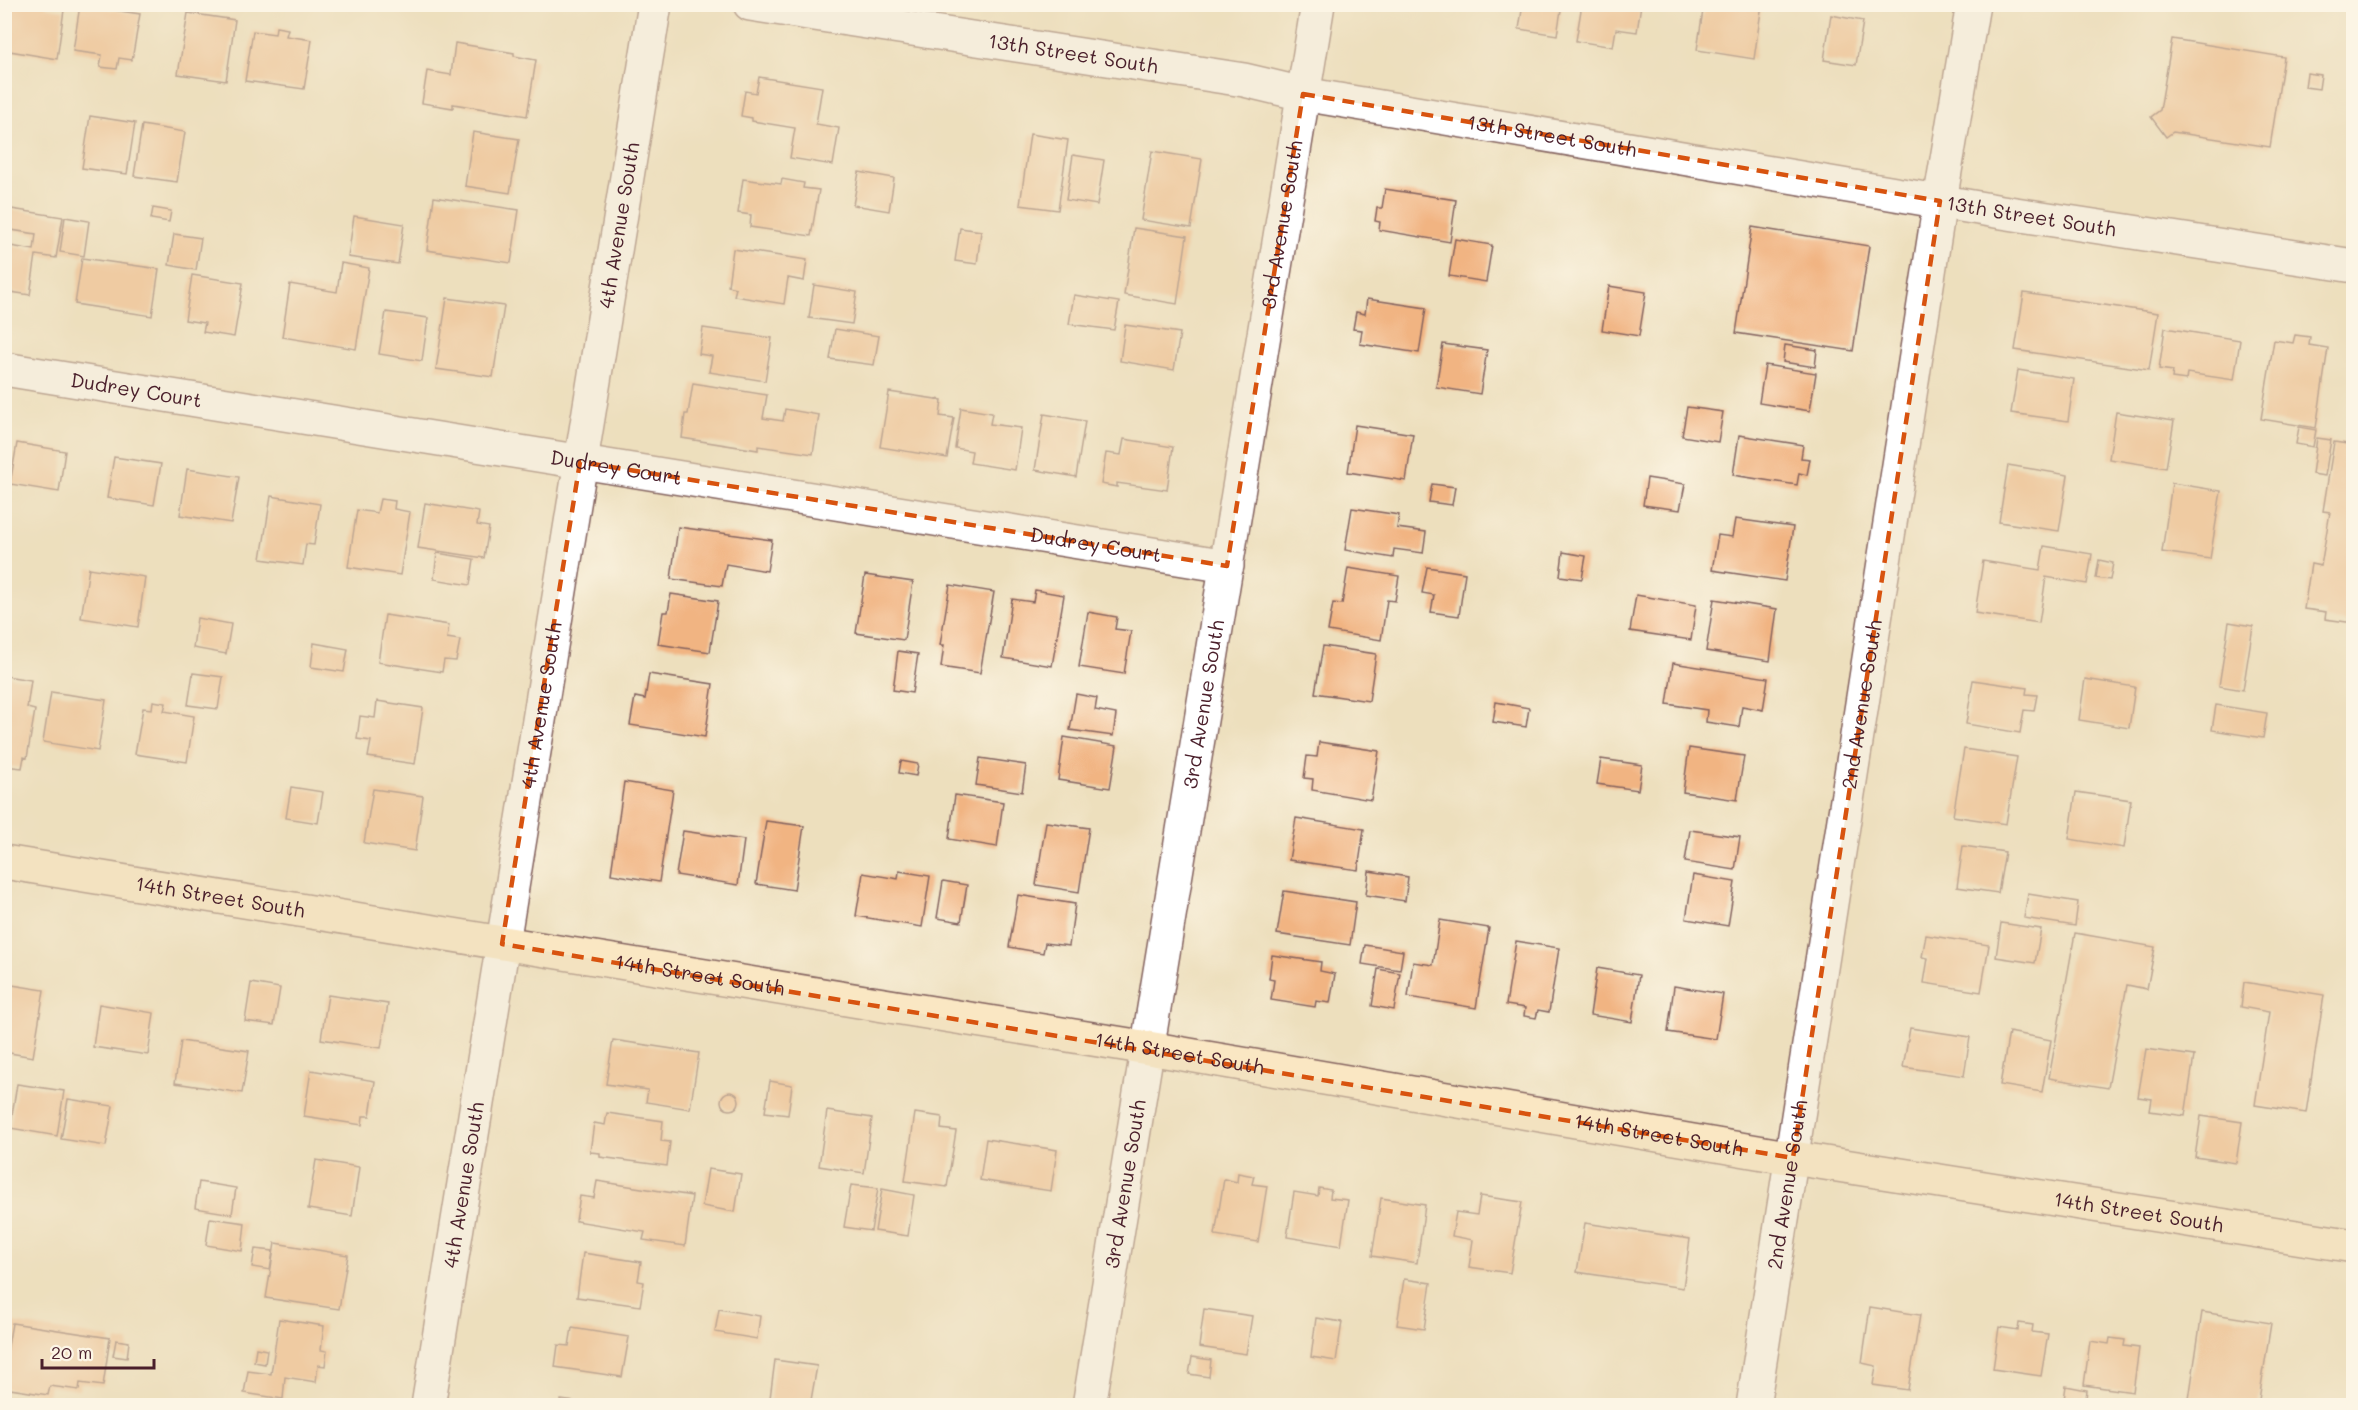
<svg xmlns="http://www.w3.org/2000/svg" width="2358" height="1410" font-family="Mali,sans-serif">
  <rect width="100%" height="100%" fill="#fcf5e5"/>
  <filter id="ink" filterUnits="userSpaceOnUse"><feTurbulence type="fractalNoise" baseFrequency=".0167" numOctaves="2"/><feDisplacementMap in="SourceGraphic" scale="12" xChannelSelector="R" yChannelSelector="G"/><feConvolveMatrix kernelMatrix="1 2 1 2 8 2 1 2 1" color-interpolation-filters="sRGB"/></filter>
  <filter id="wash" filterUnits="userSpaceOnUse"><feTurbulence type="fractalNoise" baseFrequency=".008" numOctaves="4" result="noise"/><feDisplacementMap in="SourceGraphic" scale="24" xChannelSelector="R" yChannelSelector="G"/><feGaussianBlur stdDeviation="1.35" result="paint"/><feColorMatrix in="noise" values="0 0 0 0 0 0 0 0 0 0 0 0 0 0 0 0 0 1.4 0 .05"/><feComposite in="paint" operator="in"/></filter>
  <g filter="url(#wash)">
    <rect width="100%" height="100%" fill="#eddfbd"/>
    <g id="blocks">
      <path fill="#f1b482" d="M8 4H46V7L64 10 57 59 4 50V27Z
        M1523 4H1562L1557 35 1519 29Z
        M1582 4H1641L1637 32 1616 29 1613 47 1576 41Z
        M1704 4H1762L1754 59 1697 50Z
        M80 5 140 14 132 60 119 58 117 69 100 67 102 55 73 51Z
        M188 13 235 20 226 81 178 74Z
        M1831 15 1863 21 1856 65 1824 60Z
        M276 27 288 29 286 36 312 40 304 89 245 81 253 31 275 34Z
        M2172 39 2284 57 2270 147 2173 132 2166 137 2151 117 2160 110Z
        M455 43 514 53V56L536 60 527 116 453 104V108L422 103 427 71 451 75Z
        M2307 73 2321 75 2319 89 2305 87Z
        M759 77 822 87 816 124 839 128 833 165 790 158 795 128 752 121V118L741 116 745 91 756 93Z
        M90 116 135 123 127 174 82 168Z
        M142 125 185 132 177 182 134 176Z
        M473 132 519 139 510 193 465 186Z
        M1030 134 1068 140 1058 210 1020 205Z
        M1152 151 1202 159 1191 228 1141 220Z
        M1073 155 1104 160 1097 205 1066 200Z
        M859 172 894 178 889 211 853 205Z
        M743 179 781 184 782 179 804 183 803 188 819 190 811 236 750 227 751 215 738 213Z
        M1385 189 1456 200 1450 242 1379 230 1380 222 1375 221 1377 208H1382Z
        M434 197 519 210 511 263 427 250Z
        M5 208 63 217 56 258 36 255 30 295 4 291V245L34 250 36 234 5 229Z
        M153 208 171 211 169 222 151 219Z
        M354 216 404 224 398 264 348 257Z
        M65 217 89 221 84 256 60 252Z
        M1752 227 1869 246 1853 351 1736 333Z
        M960 228 981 231 977 264 955 261Z
        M1134 228 1187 236 1177 304 1124 295Z
        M174 234 201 238 196 270 169 265Z
        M1455 239 1492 245 1486 282 1449 276Z
        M733 249 807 260 804 281 788 278 784 304 734 296 736 288 728 286Z
        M82 258 159 269 152 316 75 304Z
        M341 263 369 268 356 349 282 337 290 284 337 292Z
        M192 275 243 283 234 337 203 332 205 323 185 320Z
        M814 285 857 292 852 324 809 318Z
        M1609 286 1646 292 1639 336 1602 330Z
        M2024 293 2158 313 2149 370 2015 350Z
        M1074 295 1119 302 1114 330 1069 324Z
        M447 298 504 306 493 377 436 369Z
        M1367 299 1426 308 1419 353 1360 344 1362 330 1353 329 1356 312 1365 314Z
        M386 312 428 318 422 361 379 354Z
        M1125 325 1180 333 1174 370 1120 361Z
        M703 328 772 338 765 381 709 372 712 356 699 354Z
        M2165 328 2240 340 2234 380 2187 373 2186 380 2172 378 2173 371 2159 369Z
        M835 329 879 336 874 365 830 359Z
        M2295 335 2310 337 2309 345 2328 348 2316 428 2261 419 2274 340 2293 343Z
        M1443 344 1487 350 1480 394 1436 387Z
        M1785 345 1817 350 1815 367 1783 362Z
        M1765 365 1816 373 1810 411 1759 403Z
        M2018 370 2074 379 2068 421 2011 413Z
        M693 383 767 395 763 418 783 421 785 409 819 415 813 454 758 446V450L682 438 685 414H688Z
        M889 392 942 400 940 416 954 418 947 458 880 447Z
        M1687 407 1723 412 1718 442 1682 436Z
        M961 408 992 413 990 424 1021 428 1015 470 970 463 972 451 955 448Z
        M2116 412 2174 421 2166 468 2109 459Z
        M1044 414 1085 421 1076 477 1035 470Z
        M1355 425 1413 434 1406 481 1348 472Z
        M2299 427 2316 430 2313 447 2296 444Z
        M1739 435 1803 445 1801 458 1810 459 1807 475 1799 473 1797 485 1733 475Z
        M2317 438 2331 440 2325 476 2312 474Z
        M1124 439 1173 447 1167 490 1117 483V487L1101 484 1106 453 1121 455Z
        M2334 442 2354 445V623L2325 619 2326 612 2304 609 2311 564 2321 566 2330 512 2323 511Z
        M17 443 65 451 59 492 10 484Z
        M114 457 161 464 154 505 107 498Z
        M2008 465 2068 475 2059 531 1999 522Z
        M187 469 239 477 231 523 180 515Z
        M1647 478 1685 484 1680 510 1643 505Z
        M2172 483 2221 491 2210 559 2162 552Z
        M1432 484 1455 487 1452 505 1429 502Z
        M271 496 320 504 314 545 306 544 303 565 261 559Z
        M380 499 395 501 394 509 410 512 400 575 348 567 357 510 377 513Z
        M425 503 479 512 477 525 489 527 484 558 418 548Z
        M1352 508 1399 515 1397 528 1426 532 1423 553 1394 549 1393 558 1345 550Z
        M1735 519 1793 527 1785 581 1712 570 1718 535 1732 537Z
        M678 527 772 540 767 571 726 564 722 586 671 579Z
        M2044 546 2092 554 2087 584 2046 577 2039 623 1975 613 1983 561 2040 570Z
        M1563 552 1586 556 1582 579 1560 576Z
        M437 553 474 559 470 585 434 579Z
        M2099 560 2113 563 2110 580 2096 578Z
        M1427 567 1465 573 1459 616 1431 612 1434 595 1422 593Z
        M89 568 145 577 138 627 81 618Z
        M1348 568 1399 576 1395 601 1387 600 1381 640 1328 631 1333 603 1342 604Z
        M865 575 913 582 904 640 856 633Z
        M950 585 994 592 980 673 941 667 944 645H940Z
        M1035 590 1064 595 1052 666 1003 658 1012 599 1033 602Z
        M671 594 718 601 710 652 658 644 663 612H668Z
        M1636 595 1696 605 1691 640 1630 631Z
        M1714 599 1777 609 1770 661 1706 651Z
        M1088 612 1117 617 1115 629 1131 631 1124 674 1079 667Z
        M385 615 449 625 447 638 460 640 456 661 444 660 442 672 378 662Z
        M197 618 231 624 226 654 193 648Z
        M2229 622 2253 626 2243 690 2219 686Z
        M314 643 348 649 344 672 311 667Z
        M1323 646 1376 654 1369 701 1315 693Z
        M898 651 918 654 912 693 893 690Z
        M1673 663 1768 678 1763 710 1742 706 1739 727 1706 722 1707 710 1667 704Z
        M193 673 223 677 218 709 188 705Z
        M649 674 713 684 705 737 630 725 635 697 645 699Z
        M6 676 31 680 27 708 35 710 27 758 24 757 22 768 4 766Z
        M2085 679 2135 687 2129 728 2079 720Z
        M1973 680 2027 688 2026 694 2037 695 2034 711 2024 710 2020 733 1966 724Z
        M51 692 106 700 98 751 43 742Z
        M1076 694 1097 698 1095 710 1116 714 1113 736 1070 730Z
        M153 701 166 703 164 711 194 716 187 762 135 754 143 708 152 709Z
        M377 701 423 708 415 764 368 757 371 741 357 739 360 716 375 718Z
        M1496 702 1529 708 1526 727 1493 722Z
        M2216 705 2267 713 2263 738 2212 730Z
        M1064 737 1117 746 1110 788 1058 780Z
        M1319 742 1379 751 1371 800 1312 790 1313 779 1304 778 1307 756 1317 757Z
        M1689 748 1744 756 1737 800 1683 792Z
        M1964 749 2017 757 2006 824 1953 816Z
        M980 758 1026 765 1022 792 976 785Z
        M1601 759 1642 765 1638 790 1597 784Z
        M901 761 918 764 916 776 899 773Z
        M624 782 673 790 659 882 611 874Z
        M291 787 323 792 318 823 286 818Z
        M373 789 423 796 415 851 364 843Z
        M2076 792 2131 800 2124 848 2069 839Z
        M955 795 1003 802 997 847 949 839Z
        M1296 818 1364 829 1358 870 1289 860Z
        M766 821 804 826 794 890 756 884Z
        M1046 822 1089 828 1079 892 1036 885Z
        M1690 830 1740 837 1735 870 1685 862Z
        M683 831 744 840 738 885 676 875Z
        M1963 846 2005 852 1998 893 1957 887Z
        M899 871 930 876 922 927 856 916 863 873 898 879Z
        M1369 871 1408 877 1405 901 1366 895Z
        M1693 875 1735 882 1728 926 1686 919Z
        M943 881 967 885 961 922 937 918Z
        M1284 891 1356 902 1350 945 1277 934Z
        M2028 894 2078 902 2075 926 2024 918Z
        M1018 895 1075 904 1069 946 1045 943 1043 953 1009 947Z
        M1440 920 1489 928 1476 1008 1408 997 1413 962 1433 965Z
        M2001 923 2041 929 2035 963 1996 957Z
        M2075 933 2155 947 2147 989 2127 985 2108 1088 2049 1078Z
        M1926 935 1989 945 1981 992 1924 983 1928 958 1922 957Z
        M1516 941 1559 948 1549 1012 1538 1010 1536 1018 1524 1016 1525 1008 1506 1005Z
        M1365 945 1403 951 1400 970 1362 964Z
        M1272 955 1321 962 1320 971 1335 974 1330 1003 1316 1001 1315 1007 1271 1000 1274 980 1269 979Z
        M1597 968 1639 975 1632 1022 1590 1015Z
        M1378 969 1400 973 1394 1010 1372 1006Z
        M2244 982 2324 995 2306 1113 2255 1105 2269 1012 2241 1007Z
        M251 983 280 988 274 1025 245 1021Z
        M12 985 44 990 33 1057 4 1052V991L11 992Z
        M1674 986 1723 994 1716 1039 1668 1032Z
        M328 995 388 1004 381 1048 321 1039Z
        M99 1004 154 1013 148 1055 93 1047Z
        M1910 1028 1970 1037 1964 1076 1903 1067Z
        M2009 1032 2051 1040 2042 1092 2000 1085Z
        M613 1040 699 1053 690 1109 646 1102 648 1090 606 1084Z
        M181 1041 249 1051 242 1093 175 1083Z
        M2146 1049 2194 1056 2185 1116 2150 1111 2152 1099 2138 1097Z
        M311 1070 375 1081 370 1116H363L362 1125 304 1116Z
        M770 1081 792 1085 788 1115 765 1112Z
        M17 1084 64 1091 57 1136 10 1128Z
        M721 1101a9 9 0 1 1 18 0a9 9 0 1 1-18 0Z
        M68 1099 113 1106 106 1146 61 1139Z
        M827 1111 872 1118 864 1173 819 1166Z
        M607 1113 663 1121 661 1141 670 1142 667 1166 600 1157V1153L590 1152 594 1123 605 1125Z
        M915 1113 942 1117 941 1129 956 1131 947 1187 905 1181Z
        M2201 1116 2242 1122 2236 1163 2195 1157Z
        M986 1139 1057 1150 1051 1191 980 1180Z
        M316 1160 359 1167 352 1216 308 1209Z
        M708 1169 741 1174 735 1212 702 1206Z
        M1238 1173 1254 1176 1252 1184 1267 1186 1258 1242 1215 1235 1224 1179 1237 1182Z
        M597 1181 692 1196 685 1246 643 1240 645 1232 576 1221 580 1196 594 1198Z
        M199 1182 236 1188 232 1214 195 1208Z
        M851 1185 878 1188 871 1231 844 1227Z
        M1319 1188 1331 1190 1330 1198 1348 1200 1341 1246 1287 1237 1294 1192 1318 1196Z
        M882 1189 914 1195 908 1236 875 1231Z
        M1480 1196 1522 1202 1510 1273 1469 1267 1473 1240 1452 1236 1456 1212 1477 1215Z
        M1381 1198 1425 1205 1417 1263 1372 1256Z
        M210 1218 245 1223 242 1251 206 1245Z
        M1585 1223 1690 1239 1683 1288 1577 1272Z
        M275 1243 348 1255 339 1309 266 1298Z
        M255 1249 273 1251 270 1270 252 1267Z
        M583 1253 641 1262 638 1281 644 1282 640 1306 577 1297Z
        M1404 1279 1431 1283 1424 1329 1397 1325Z
        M1870 1307 1920 1315 1908 1390 1873 1385 1876 1366 1862 1363Z
        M719 1309 760 1316 757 1339 715 1332Z
        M1204 1309 1252 1316 1246 1354 1199 1347Z
        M2202 1312 2271 1323 2258 1406H2188Z
        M1316 1318 1342 1322 1336 1361 1311 1357Z
        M279 1319 324 1326 321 1350 327 1351 325 1366 318 1365 316 1382 285 1377 283 1399 244 1393 248 1371 271 1374Z
        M12 1323 110 1338 103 1386 80 1383 79 1390 50 1386 48 1395 4 1388V1369Z
        M2019 1323 2033 1325 2032 1332 2048 1334 2041 1376 1993 1369 1999 1327 2018 1330Z
        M572 1328 629 1337 622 1377 555 1367 558 1345 569 1346Z
        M2110 1338 2125 1340 2124 1346 2139 1348 2133 1392 2084 1385 2090 1341 2109 1344Z
        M116 1340 129 1342 127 1358 113 1356Z
        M256 1348 267 1350 265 1364 254 1362Z
        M1192 1357 1211 1360 1209 1377 1189 1374Z
        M775 1360 817 1366 810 1406H769Z
        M2066 1386 2087 1390 2085 1406H2063Z
        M561 1400 590 1404V1406H560Z
        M1904 1400 1932 1404V1406H1903Z"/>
    </g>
  </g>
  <g filter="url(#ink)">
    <use href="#blocks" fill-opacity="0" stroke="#83625e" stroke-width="1.5"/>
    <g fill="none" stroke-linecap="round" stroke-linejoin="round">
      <defs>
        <g id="street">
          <path id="s1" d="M750 4 1244 80 1303 94 2002 212 2354 266"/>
          <path id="s2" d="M4 369 1227 566"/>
          <path id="s3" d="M428 1406 655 4"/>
          <path id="s4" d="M1089 1406 1318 4"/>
          <path id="s5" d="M1753 1406 1940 201 1973 4"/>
        </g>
        <g id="secondary">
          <path id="s6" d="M4 862 1148 1048 1793 1158 2354 1246"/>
        </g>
      </defs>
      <use href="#street" stroke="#83625e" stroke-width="36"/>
      <use href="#secondary" stroke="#83625e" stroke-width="36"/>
      <use href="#street" stroke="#fff" stroke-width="33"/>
      <use href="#secondary" stroke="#fae7c3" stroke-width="33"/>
    </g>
  </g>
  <path d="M0 0H2358V1410H0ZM1303 94 1940 201 1793 1158 502 944 580 462 1227 566Z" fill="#eddfbd" fill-opacity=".55" fill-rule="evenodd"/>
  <path fill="none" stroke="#d8530f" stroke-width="4.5" stroke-dasharray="12 8" stroke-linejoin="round" d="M1303 94 1940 201 1793 1158 502 944 580 462 1227 566Z"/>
  <g text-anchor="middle" stroke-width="4.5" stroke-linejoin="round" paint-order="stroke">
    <g font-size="20" fill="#4a1f2b" stroke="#fcf5e5">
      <text dy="7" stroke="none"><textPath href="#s1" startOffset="327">13th Street South</textPath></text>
      <text dy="7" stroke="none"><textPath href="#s1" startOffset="813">13th Street South</textPath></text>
      <text dy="7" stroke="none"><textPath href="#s1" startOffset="1299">13th Street South</textPath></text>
      <text dy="7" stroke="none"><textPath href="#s3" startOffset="1196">4th Avenue South</textPath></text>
      <text dy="7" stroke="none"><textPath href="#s4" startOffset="1197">3rd Avenue South</textPath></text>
      <text dy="7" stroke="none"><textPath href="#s2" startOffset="134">Dudrey Court</textPath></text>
      <text dy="7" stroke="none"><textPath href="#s2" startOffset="620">Dudrey Court</textPath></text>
      <text dy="7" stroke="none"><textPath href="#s2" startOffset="1106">Dudrey Court</textPath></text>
      <text dy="7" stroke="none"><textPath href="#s3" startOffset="710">4th Avenue South</textPath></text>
      <text dy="7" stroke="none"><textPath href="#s4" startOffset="711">3rd Avenue South</textPath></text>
      <text dy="7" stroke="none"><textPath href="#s5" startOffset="710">2nd Avenue South</textPath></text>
      <text dy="7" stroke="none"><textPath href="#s6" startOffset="219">14th Street South</textPath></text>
      <text dy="7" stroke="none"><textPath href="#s6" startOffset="705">14th Street South</textPath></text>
      <text dy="7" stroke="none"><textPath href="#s6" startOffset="1191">14th Street South</textPath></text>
      <text dy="7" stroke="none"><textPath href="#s6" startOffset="1677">14th Street South</textPath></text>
      <text dy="7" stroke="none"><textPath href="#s3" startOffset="224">4th Avenue South</textPath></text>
      <text dy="7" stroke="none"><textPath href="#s4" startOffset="225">3rd Avenue South</textPath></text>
      <text dy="7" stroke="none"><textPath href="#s5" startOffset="224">2nd Avenue South</textPath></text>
      <text dy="7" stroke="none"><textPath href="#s6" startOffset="2163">14th Street South</textPath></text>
    </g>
  </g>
  <rect width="2358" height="1410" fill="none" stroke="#fcf5e5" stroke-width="24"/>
  <path d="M42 1359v9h112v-9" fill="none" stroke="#4a1f2b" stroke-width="3"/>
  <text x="51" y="1359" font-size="18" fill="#4a1f2b" stroke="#fcf5e5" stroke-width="4.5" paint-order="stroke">20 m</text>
</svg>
